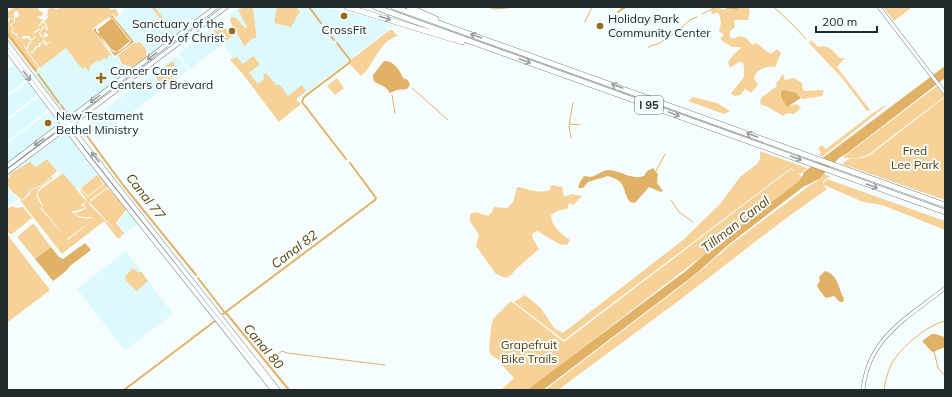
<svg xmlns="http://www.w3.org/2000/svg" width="952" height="397" font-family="Mulish,sans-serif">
  <rect width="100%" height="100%" fill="#f5fdfe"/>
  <path fill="#dcf9fe" d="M124 7H151L161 20 158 25 160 28 164 27 168 23 154 7H201L203 13 148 57 149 54 148 51 119 15H122Z
    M253 7H320L354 14 394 25 280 113 237 57 233 58 223 44 190 69 179 55 181 51 212 28 223 44 238 32 240 41 244 45 253 38H256V32Z
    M238 9 247 27 245 28 236 18 233 17 231 18 229 15Z
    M119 16 139 41 134 42 116 19Z
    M66 48 82 69 85 67 89 71 90 66 98 60 99 62 104 58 107 57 109 54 111 55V54L114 58 118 55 122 64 132 67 140 63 70 116H66L33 74Z
    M175 57H178L188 70 174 81 163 65Z
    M16 64 27 79 7 95V70Z
    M153 73 164 88 99 138 89 125 90 121Z
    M28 82 37 92 36 96 7 118V97Z
    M36 98H41L49 109 7 141V121Z
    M50 111H51L60 124 7 165V144Z
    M65 133 70 135 84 156 95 167 98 174 97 175 77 190 63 173 60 174 47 159 36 167 30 162 9 174 11 177 7 179V173L16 167 22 165Z
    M7 185 11 192 16 197 19 198 7 207Z
    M128 210 139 223 126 233 117 223Z
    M126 251 173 314 125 350 77 289Z"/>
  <path fill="#f7d298" d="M15 7H37L39 10 43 13 42 16 37 17 43 20 39 25 40 28 34 32 33 31 35 34 34 38 31 39 29 36H23L22 37V39L28 38 31 41 28 43 27 48 18 40 17 32 16 34 12 31 14 28 11 26 13 23H15V18L19 16 18 11 14 12V19L9 18 7 21V12Z
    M49 7 58 9 59 7H110L109 8 111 10 116 9 119 15 117 16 116 18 113 14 92 29 111 54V56L109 55 107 59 104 58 99 62 98 60 90 66 89 72 85 67 82 69 66 48 40 68 26 49H29L32 54 37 47H40L41 43H43L46 46 48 43H51L50 42 47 43 44 40V38L49 35 44 32V36L43 37 40 33 44 27 46 30H48L47 25 44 22 48 17 47 15 48 9 51 8Z
    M151 7H155L164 19 168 21V23L161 28 155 24 158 21 160 22 161 20Z
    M242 7H253L256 32V38H253L244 46 230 21 231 18 233 17 236 18 245 28 247 27 238 10Z
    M277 7 297 8 300 11 291 27 274 23Z
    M716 7 725 10 727 7H748L750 10 748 20H734L735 27 730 31V37L733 39C742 33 747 38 752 45L756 43 771 54 777 49 781 53 775 67C766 66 757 69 754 78L758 85 751 93 745 89 740 95 734 96 731 93 744 77V66L742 62H739L730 68 728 62 735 53 741 48 740 47H732L721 40V38L724 35 719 31C721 25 722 19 718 13L712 14 711 10Z
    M883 7H912L894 21Z
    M10 19H14V22L10 25 13 28 11 32 16 35 18 40 23 44 27 52 39 68 34 71 7 36V22L9 21Z
    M43 22 46 26 47 29 43 26 39 33 41 37H44L43 41 46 43 45 44 43 42 39 43V46H36L32 52 28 48 29 44 32 42 31 40 35 39V33L40 29V26Z
    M220 22 232 36 223 44 212 28Z
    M391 29 398 36C378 41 375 65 361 76L348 62Z
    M811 40 818 47C829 44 832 50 840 58H845L837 67 870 110 867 111 842 78 810 44 809 42Z
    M140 42 146 49 147 58 132 67 122 64 118 55 134 43Z
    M253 56 260 64 249 73 258 84 264 79 263 75 266 73 276 85H280L288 96 302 85 306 91 296 99 301 104 279 122 242 73 230 60 233 58 237 57 243 64Z
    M173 61 175 65 171 68 175 75 172 77 174 81 164 88 154 75Z
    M783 74 785 80 794 78 802 83 803 90 804 91 824 90 822 96 803 99 795 92 789 90 787 106 797 104 801 108 794 114 787 113 783 116 766 106 761 105 760 101 762 97 777 86 776 84Z
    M337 78 344 88 335 95 327 86Z
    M937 86 945 96 869 154C863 158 849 160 843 157Z
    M693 97 717 103 730 111 724 114 688 101Z
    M945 97V200L842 164 849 159 863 158 870 155Z
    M884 106H886L823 156H819L821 153 818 148 822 145 826 149 873 113Z
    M760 151 807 168 801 174 791 168 564 340 514 302 525 295 541 308 554 328 563 333 683 240 720 204 740 177 757 164 760 159Z
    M47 159 57 171 42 185 30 190 28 194 22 200C15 193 7 191 7 179L10 177 9 174 30 162 36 167Z
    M791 169 798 172 802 177 798 182 566 361 527 390H501L514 378 501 364V361L491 355 489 351 491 328 493 319 511 301 564 342Z
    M63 173 86 201 81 205 86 208 71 212C78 218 83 219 91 218L93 220 67 239 41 207 43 206 37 194 40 190Z
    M99 174 119 198 108 187 91 199 89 204 120 235 122 236 118 239 104 221 62 254 19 199 22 201 29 195 31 190 42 186 52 177 53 178 39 189 36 195 42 206 40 208 68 240 93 220 91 217C84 218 79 217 73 213L79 212 87 208 83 205 87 200 80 190 81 189 88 197 104 184 98 176Z
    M824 174 831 177 827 178 823 181 824 186 827 189 781 222 681 299 558 390H545L697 274 714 259 809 186 816 182Z
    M97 175 103 184 88 196 81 188Z
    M827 179 945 221V230L882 205 863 202 824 185V182Z
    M551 185 562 187 564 197 572 194 582 196 573 205 569 203 567 209 557 211 551 215C552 227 561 234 570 240L567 245 559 244 537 231 532 234 533 239 539 249 516 269 511 275 506 278 496 274 476 246 479 235 470 221V214L476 212 488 216 492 212 494 207 507 208 513 202 517 187C530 189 536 194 550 190Z
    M108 188 127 209 116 223 125 234 120 235 90 203 92 200Z
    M12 206 16 208 23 207 32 218 12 234H10L7 231V209Z
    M34 224 51 247 35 259 17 237 31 225Z
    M7 234 50 290 7 323Z
    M133 268 138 272H142L148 281 136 291 125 279 126 275Z"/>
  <path fill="#e1b266" d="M112 15 134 42 115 56 93 30 104 22 96 28V31C103 37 110 59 121 50 125 47 129 45 131 41L112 17 108 19Z
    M112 18 130 41 117 52 111 49 99 34V31L97 30Z
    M384 61C393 60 400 70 403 78L408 80 410 85 407 89 397 90 390 93C389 92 388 90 386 88 380 83 372 85 373 75Z
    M945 66V78L846 154 839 158 819 179 803 187 728 245 697 273 543 390H527L687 270 716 244 798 182 802 177 804 172Z
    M784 90 795 92 801 98 787 107 781 97V92Z
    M653 168 658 174 657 183 663 191 661 192 649 187 635 203 630 202C621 189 628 182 608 176L588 182 583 188H578L580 182 584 176C586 176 588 177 590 177 597 176 602 170 609 170 621 171 631 180 644 176L647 171Z
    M809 186 717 256 714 259 729 246Z
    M85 243 91 250 70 266 65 272 53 281 35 259 51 247 59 257 63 259Z
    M825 271C839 275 838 289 844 298L843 302H840L834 296 826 298C823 295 818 289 817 285L820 281 819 277Z
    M932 334H935L945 337V347L933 352 931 351 922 341Z"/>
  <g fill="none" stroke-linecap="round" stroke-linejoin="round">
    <path stroke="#e1b266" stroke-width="1" d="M489 7 494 9 517 7
      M721 7 737 9 739 7
      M774 7 794 26 806 39
      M702 14 716 7
      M585 22 592 7
      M648 48 650 46 658 44 678 31 690 20 697 17
      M412 88 448 120
      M392 95 395 113
      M570 124 580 125
      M571 138 569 125 573 103
      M656 171 665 154
      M671 200 679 212 693 222
      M934 351 938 368 945 376
      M272 359 282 351 287 353 385 365
      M268 363 269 362
      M884 390C885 381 888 371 892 363 902 346 926 326 945 321"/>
    <path stroke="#e1b266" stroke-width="2" d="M309 7 321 23
      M618 12 625 7
      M324 27 334 40
      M7 33 36 71
      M337 43 350 60 349 63 304 97 302 102 346 159
      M38 74 59 103
      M61 105 67 114
      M82 129 123 185 196 275
      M198 278 225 313 227 314 289 390
      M223 314 375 200 376 198 350 163
      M124 390 215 321"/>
    <defs>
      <path id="minor" d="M879 7 945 93
        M863 390C868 337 908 318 945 288"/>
      <path id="major" d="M7 43 73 130 278 390
        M7 50 90 160 273 390
        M7 166 216 7
        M7 172 70 125 226 7"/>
      <path id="highway" d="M347 7 462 42
        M375 7 945 212
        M394 7 945 205
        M409 7 436 19"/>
    </defs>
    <use href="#minor" stroke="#718386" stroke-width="4"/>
    <use href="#major" stroke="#718386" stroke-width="5"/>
    <use href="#highway" stroke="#718386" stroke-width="6"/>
    <use href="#minor" stroke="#fff" stroke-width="3"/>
    <use href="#major" stroke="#fff" stroke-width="4"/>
    <use href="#highway" stroke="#fff" stroke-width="5"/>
  </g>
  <defs><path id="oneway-shaft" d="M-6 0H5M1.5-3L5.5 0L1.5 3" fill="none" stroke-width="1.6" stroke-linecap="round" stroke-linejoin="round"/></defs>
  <g stroke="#9c9fa0">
    <use href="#oneway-shaft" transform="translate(385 18) rotate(17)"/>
    <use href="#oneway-shaft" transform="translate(476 36) rotate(-160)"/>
    <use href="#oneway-shaft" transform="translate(152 56) rotate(142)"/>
    <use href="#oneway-shaft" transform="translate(525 61) rotate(20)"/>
    <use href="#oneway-shaft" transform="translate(27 76) rotate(53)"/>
    <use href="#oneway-shaft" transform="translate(617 86) rotate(-160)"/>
    <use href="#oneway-shaft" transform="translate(95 99) rotate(143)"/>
    <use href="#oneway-shaft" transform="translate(674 114) rotate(20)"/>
    <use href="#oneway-shaft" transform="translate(752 135) rotate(-160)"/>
    <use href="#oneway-shaft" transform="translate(39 142) rotate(143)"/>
    <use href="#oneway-shaft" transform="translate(95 157) rotate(-128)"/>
    <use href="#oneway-shaft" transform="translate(796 158) rotate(20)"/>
    <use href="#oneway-shaft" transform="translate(872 186) rotate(20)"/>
  </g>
  <g fill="#966b18" stroke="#f5fdfe" stroke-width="1.5">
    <circle cx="344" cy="16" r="4"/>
    <circle cx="600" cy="26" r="4"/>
    <circle cx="232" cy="31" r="4"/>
    <path d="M99 72h4v4h4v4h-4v4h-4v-4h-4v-4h4z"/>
    <circle cx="48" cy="123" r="4"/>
  </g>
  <g text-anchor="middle" stroke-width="4" stroke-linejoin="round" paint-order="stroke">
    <rect fill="#f5fdfe" stroke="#62696a" stroke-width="1" x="635" y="96" width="28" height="18" rx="3"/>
    <g font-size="11" font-weight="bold" fill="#232a2b">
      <text x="649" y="109">I 95</text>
    </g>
    <g font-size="12" fill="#232a2b" stroke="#f5fdfe" text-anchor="start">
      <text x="608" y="23">Holiday Park<tspan x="608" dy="14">Community Center</tspan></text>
      <text x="224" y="28" text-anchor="end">Sanctuary of the<tspan x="224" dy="14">Body of Christ</tspan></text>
      <text x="344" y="34" text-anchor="middle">CrossFit</text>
      <text x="110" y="75">Cancer Care<tspan x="110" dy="14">Centers of Brevard</tspan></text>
      <text x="56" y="120">New Testament<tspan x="56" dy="14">Bethel Ministry</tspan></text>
    </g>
    <g font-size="12" fill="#5f4000" stroke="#f5fdfe">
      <text x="915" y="155">Fred<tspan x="915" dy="14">Lee Park</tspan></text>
      <text x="529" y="349">Grapefruit<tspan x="529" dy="14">Bike Trails</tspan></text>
    </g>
    <g font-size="13" font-style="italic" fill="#644505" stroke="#f5fdfe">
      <text transform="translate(146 196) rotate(52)" y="5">Canal 77</text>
      <text transform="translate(735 224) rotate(-38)" y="5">Tillman Canal</text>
      <text transform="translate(294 249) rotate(-37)" y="5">Canal 82</text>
      <text transform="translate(264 346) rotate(50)" y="5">Canal 80</text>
    </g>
  </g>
  <rect width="952" height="397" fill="none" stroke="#232a2b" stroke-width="16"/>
  <path d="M816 26v6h61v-6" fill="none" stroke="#232a2b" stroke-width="2"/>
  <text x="822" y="26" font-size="12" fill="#232a2b" stroke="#f5fdfe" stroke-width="3" paint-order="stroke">200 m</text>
</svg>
